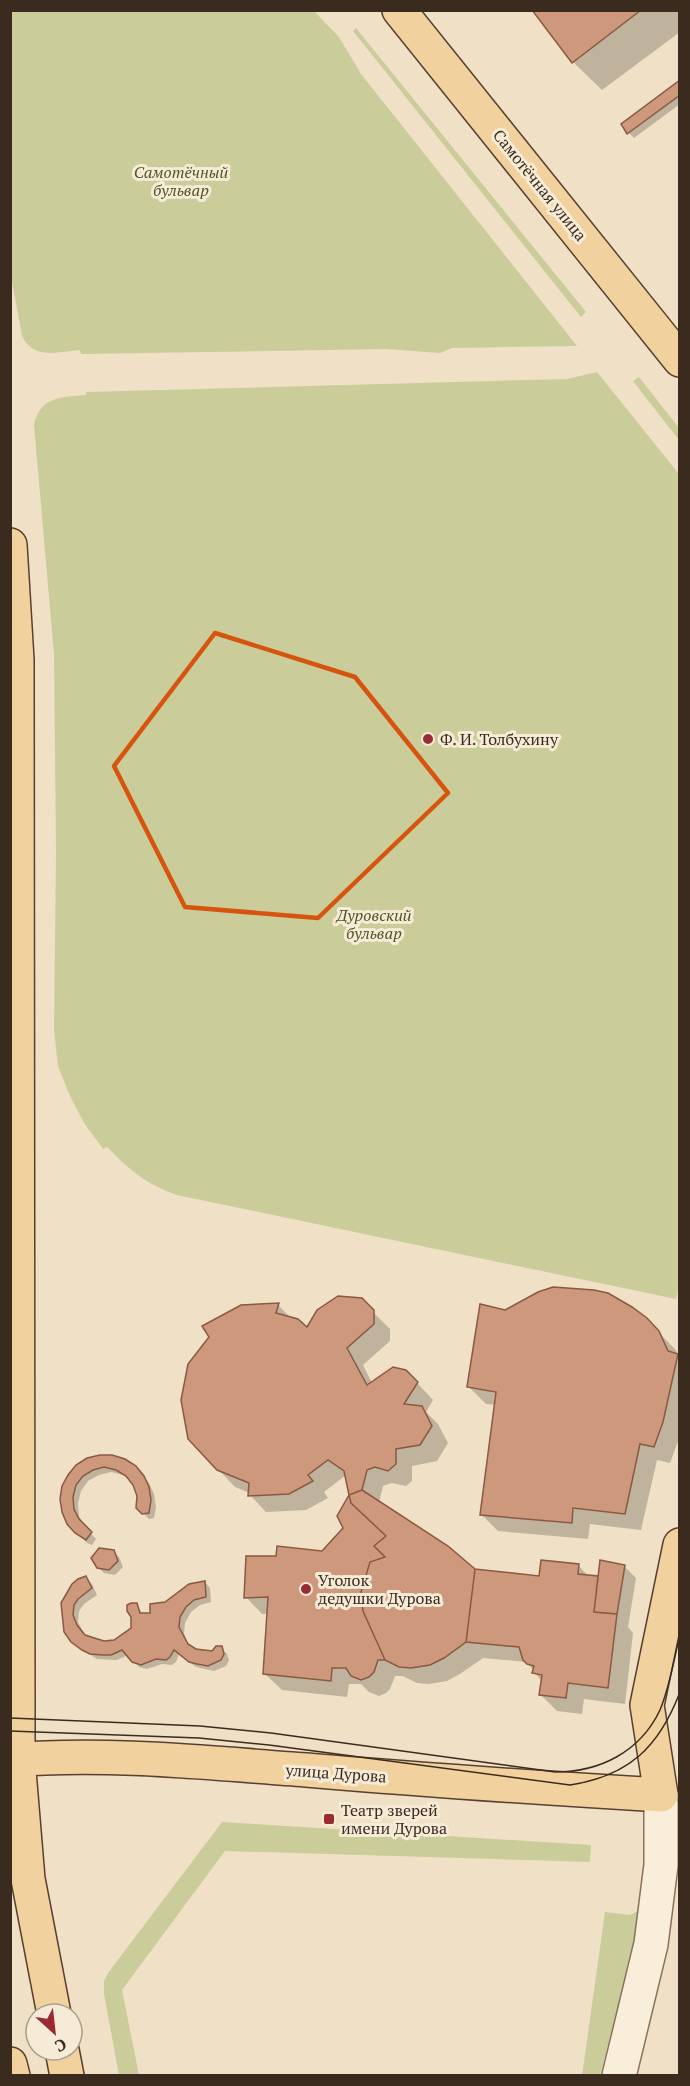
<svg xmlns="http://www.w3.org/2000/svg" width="690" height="2086" font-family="'PT Serif',serif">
  <rect width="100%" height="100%" fill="#efe0c6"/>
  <path fill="#cacd9a" d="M10 11H314L339 37 361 74 577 346 452 348 440 353 386 349 81 354 80 350C58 352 33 360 22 336L10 271Z
    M356 28 586 312 581 317 353 31Z
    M597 372 679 474 680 1283 676 1299 177 1195C144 1183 131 1171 107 1147L103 1149 84 1123 70 1096 58 1066 54 1030 56 853 54 654 34 425C40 396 62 397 86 395V392L567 379Z
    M639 377 679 428V440L633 381Z
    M222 1822 591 1845 590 1862 225 1851 122 1990 139 2075H119L104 1994V1981L108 1973Z
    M644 1908 600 2075 582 2076 605 1912 630 1915Z"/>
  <path fill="#0003" d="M534 10H680V32L602 90 573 62Z
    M680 82V104L634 138 629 133Z
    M361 1300 390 1329V1341L363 1365 372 1383 406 1371 433 1400 426 1412 438 1424 448 1443 437 1461 412 1466V1481L406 1486 392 1483 383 1486 379 1503 474 1570 541 1578 578 1565 589 1577 599 1579 624 1566 636 1578 628 1627 633 1633 625 1704 584 1699 582 1714 557 1711 541 1695 542 1682 527 1662 483 1658 460 1674 447 1681 429 1684 417 1683 403 1676H395L390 1689 386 1693 379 1696 369 1692 361 1684H349L347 1697 282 1690 265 1674 269 1614H262L246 1597 277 1558 323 1553 345 1529 351 1496 346 1475 324 1492 328 1498 306 1510 266 1512 250 1495V1493L235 1487 218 1469 278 1305 292 1319 307 1330Z
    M505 1312 658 1332 675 1349 680 1357V1436L670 1463 657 1460 641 1530 590 1524 588 1539 498 1531 481 1514 496 1405 486 1404 469 1387Z
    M88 1460 141 1473 149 1483 154 1494 156 1507 154 1518 149 1519 137 1507 138 1496 131 1479 123 1475 111 1472 99 1475 88 1481 81 1491 78 1503 79 1516 85 1527 96 1539 92 1545 87 1543 68 1523 63 1512Z
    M113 1551 119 1557 123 1567 115 1575 104 1573 98 1567Z
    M86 1578 92 1584 97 1595 84 1604 79 1611 78 1622 86 1637 104 1643 115 1642 132 1629 136 1605 143 1614H151L166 1604 205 1582 210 1588 211 1602 200 1605 191 1612 185 1623 184 1633 188 1644 195 1650 213 1653 221 1648 227 1654 229 1660 226 1666 214 1671 196 1667 179 1654 176 1662 172 1665 162 1664 147 1669 139 1667 128 1655 117 1660 97 1659 78 1647 62 1616Z"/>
  <path fill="#cd987c" stroke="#8a5941" stroke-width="1.5" d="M532 10H641L572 63Z
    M680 80V95L627 134 621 124Z
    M553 1287 594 1290 608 1293 632 1307 647 1318 659 1331 668 1351 678 1354 663 1422 654 1447 640 1444 625 1514 573 1508 572 1523 480 1515 496 1392 467 1387 480 1304 505 1310 538 1292Z
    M338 1296 362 1298 374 1310V1324L347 1348 367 1385 393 1367 406 1370 418 1382 404 1404 422 1406 432 1426 420 1445 396 1449V1464L388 1471 375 1467 367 1470 362 1490 349 1495 344 1471 328 1460 308 1475 313 1481 289 1494 248 1496 249 1483 217 1470 188 1439 181 1400 188 1364 209 1337 202 1326 241 1305 279 1303 276 1313 298 1319 307 1327 317 1310Z
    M100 1455H112L125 1459 136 1466 144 1476 149 1487 151 1500 149 1513 142 1514 136 1508 137 1496 133 1485 126 1476 116 1470 104 1467 93 1470 83 1476 76 1485 73 1497 74 1509 79 1519 92 1532 86 1540 75 1533 67 1524 62 1512 60 1499 62 1486 68 1475 76 1465 87 1458Z
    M362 1490 448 1546 475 1569 466 1642 444 1658 430 1665 411 1668 399 1667 385 1660 363 1611 361 1592 370 1562 385 1557 374 1546 386 1536 351 1503 349 1495Z
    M349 1495 351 1503 386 1536 374 1546 385 1557 370 1562 361 1592 363 1611 385 1660H378L374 1672 369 1677 361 1680 351 1676 346 1668H332L331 1681 263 1674 268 1597 244 1598 246 1556H276L277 1546 322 1551 343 1528 337 1516Z
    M99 1548 114 1550 118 1561 109 1570 97 1568 91 1558Z
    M541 1560 579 1564 578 1574 598 1576 594 1612 617 1614 608 1688 568 1683 566 1698 539 1695 542 1675 532 1673 534 1666 527 1664 523 1660 519 1647 466 1642 475 1569 539 1576Z
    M600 1560 625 1565 617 1614 594 1612Z
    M86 1576 92 1588 78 1599 74 1605 73 1615 77 1625 85 1635 104 1641 114 1640 131 1628V1617L127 1611V1605L131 1603H137L140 1613H150V1604L165 1602 189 1584 205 1581 206 1597 194 1600 186 1607 180 1617 179 1627 188 1644 196 1649 212 1651 216 1646H222L224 1654 221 1660 208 1666 197 1664 189 1662 174 1650 170 1657 166 1660 156 1659 141 1665 132 1662 122 1650 111 1655H103L90 1654 82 1650 71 1642 64 1632 61 1603 72 1584 78 1579Z"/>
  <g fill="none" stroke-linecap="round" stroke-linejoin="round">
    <defs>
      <path id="minor" d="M619 2076 651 1944 661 1865V1795"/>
      <path id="major" d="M399 10 680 360
        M10 545 17 660 18 1759 28 1879 54 2014
        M10 1760C108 1752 209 1763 306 1770 424 1780 543 1788 661 1795
        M661 1795 647 1705 680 1545
        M62 2050 67 2076
        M10 2064 13 2076"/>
    </defs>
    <use href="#minor" stroke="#8a715c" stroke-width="36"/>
    <use href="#major" stroke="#584030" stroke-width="36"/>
    <use href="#minor" stroke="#f9eeda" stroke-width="33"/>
    <use href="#major" stroke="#f1d29f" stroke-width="33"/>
    <path stroke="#3b2b1f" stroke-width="1.5" d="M10 1718 200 1726 271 1733 555 1772C600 1772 640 1752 660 1710 670 1686 674 1659 680 1634
      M10 1731 199 1738 269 1745 570 1785C629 1776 659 1747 680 1692"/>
  </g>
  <path fill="none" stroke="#d7540e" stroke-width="4.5" stroke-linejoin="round" d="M215 633 355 677 448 793 318 918 185 907 114 766Z"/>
  <g fill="#9a2b33" stroke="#f6ebd6" stroke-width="2">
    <circle cx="428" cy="739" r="6"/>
    <circle cx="306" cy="1589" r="6"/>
    <rect x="323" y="1813" width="12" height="12" rx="3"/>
  </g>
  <g text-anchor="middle" stroke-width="6" stroke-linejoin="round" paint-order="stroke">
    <g font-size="16" font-style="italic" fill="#4e5726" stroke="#f6ebd6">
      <text x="181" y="178">Самотёчный<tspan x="181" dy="18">бульвар</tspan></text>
      <text x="374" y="921">Дуровский<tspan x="374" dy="18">бульвар</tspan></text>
    </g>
    <g font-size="16" fill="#3b2b1f" stroke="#f6ebd6">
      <text transform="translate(540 185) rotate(51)" y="6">Самотёчная улица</text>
      <text transform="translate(336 1773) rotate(4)" y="6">улица Дурова</text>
    </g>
    <g font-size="16" fill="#3b2b1f" stroke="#f6ebd6" text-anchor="start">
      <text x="440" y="745">Ф. И. Толбухину</text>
      <text x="318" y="1586">Уголок<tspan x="318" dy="18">дедушки Дурова</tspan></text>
      <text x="341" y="1816">Театр зверей<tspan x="341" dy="18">имени Дурова</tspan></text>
    </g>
  </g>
  <rect width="690" height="2086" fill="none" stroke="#3b2b1f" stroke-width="24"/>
  <g transform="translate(54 2032) rotate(153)"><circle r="28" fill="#f6ebd6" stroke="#ab9e8d" stroke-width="1.5"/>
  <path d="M0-4.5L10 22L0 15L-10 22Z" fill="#9a2b33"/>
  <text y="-9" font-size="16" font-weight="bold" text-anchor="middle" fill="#3b2b1f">С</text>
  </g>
</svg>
